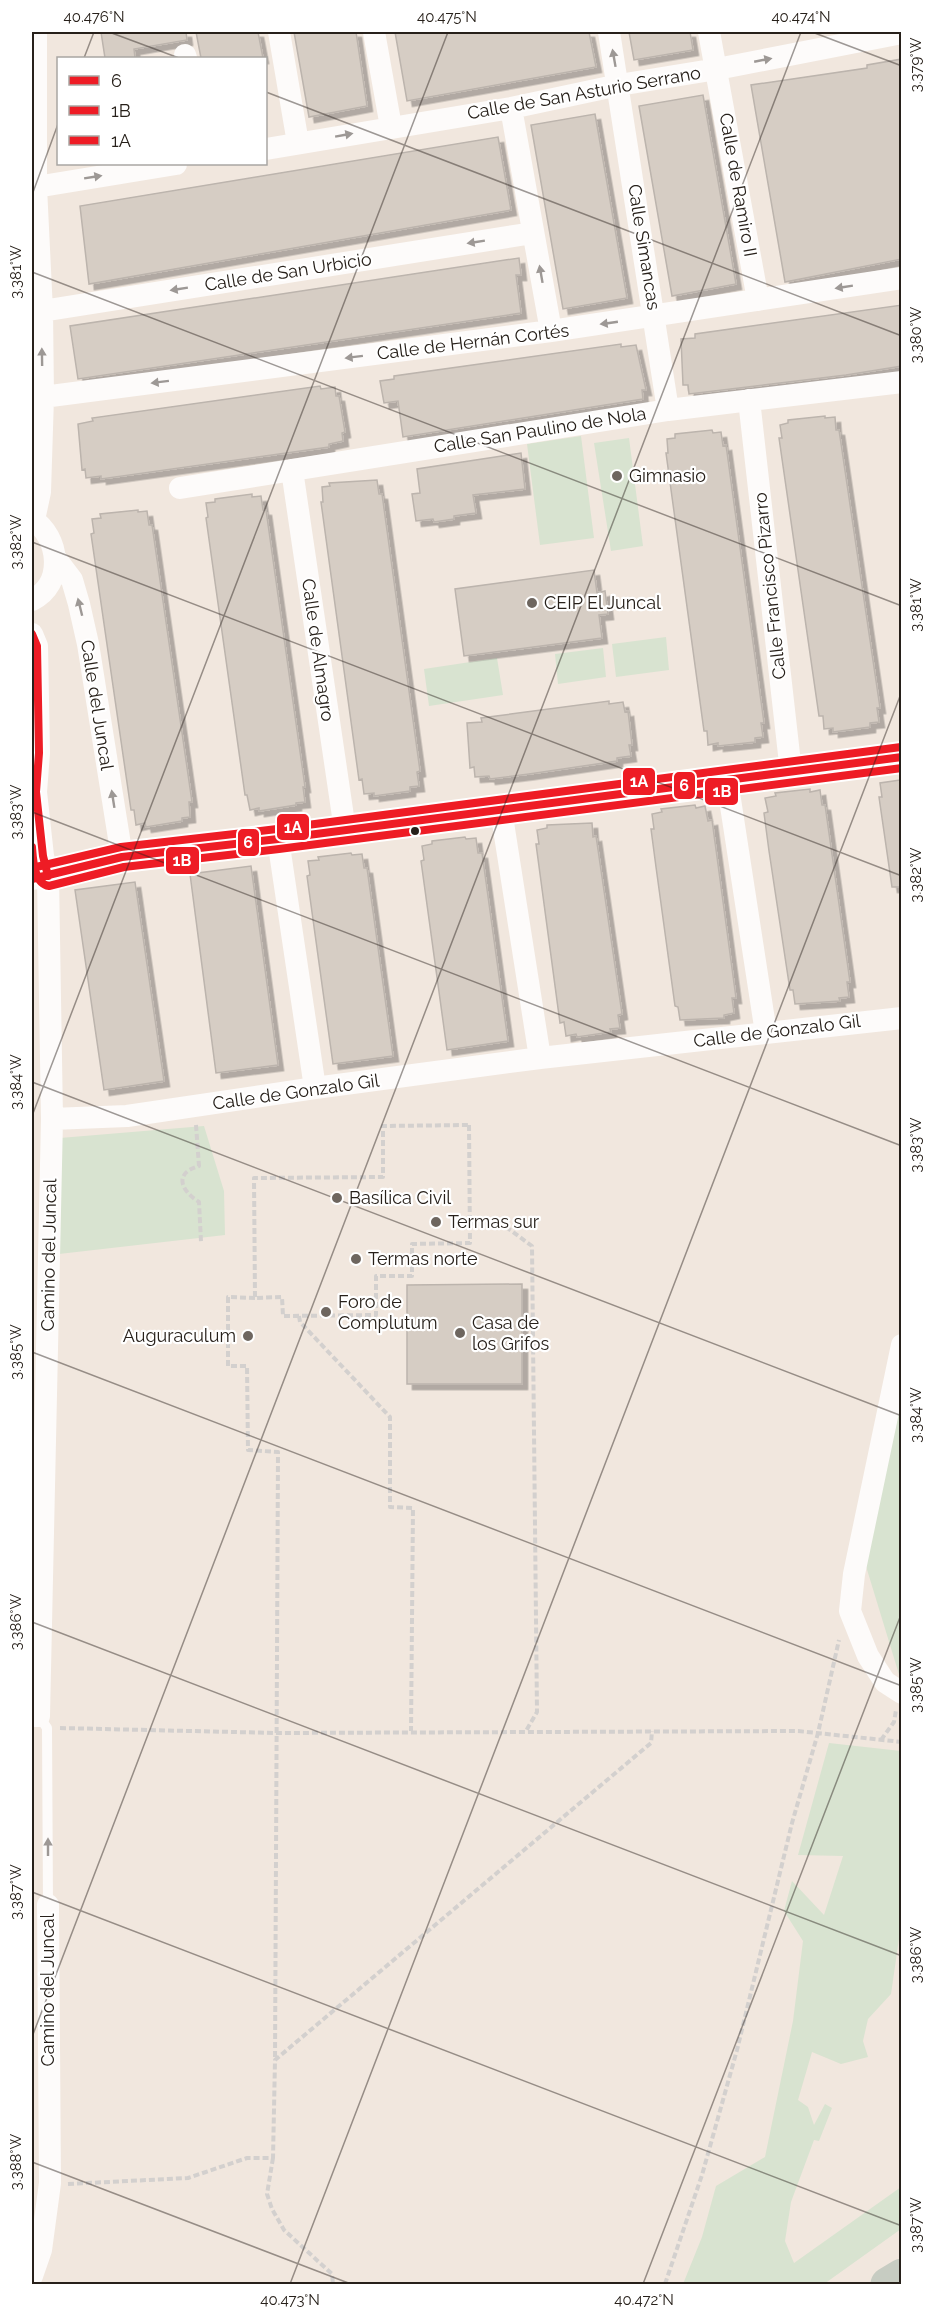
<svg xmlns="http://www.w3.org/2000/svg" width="933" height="2316" font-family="Raleway,sans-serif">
  <defs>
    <filter id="shadow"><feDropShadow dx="5.5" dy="5.5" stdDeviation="0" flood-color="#0004"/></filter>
  </defs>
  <rect width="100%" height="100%" fill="#f1e7de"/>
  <path fill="#d8e3d0" d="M581 436 594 538 540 545 527 444Z
    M629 438 643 546 611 551 594 443Z
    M666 637 669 670 616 677 612 644Z
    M603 648 606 677 558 684 555 654Z
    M497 658 503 695 429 706 424 669Z
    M204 1126 224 1191 225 1235 59 1254 60 1138Z
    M901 1403V1681L865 1563Z
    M829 1743 901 1751V1925L891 1994 868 2019 863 2041 868 2057 841 2064 812 2052 798 2100 808 2107 814 2125 825 2104 832 2108 819 2141 814 2140 791 2202 785 2241 794 2263 901 2187V2229L824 2284H683L702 2237 716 2186 765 2157 793 2021 803 1941 784 1911 792 1881 824 1915 843 1856 798 1855Z"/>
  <path fill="#d6cdc4" stroke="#bcb4ad" stroke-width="1.5" filter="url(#shadow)" d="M101 32H186L187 40 134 49 135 58H105Z
    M196 32H258L263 58H201Z
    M294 32H356L367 106 309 117Z
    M395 32H589L596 67 407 101Z
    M629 32H690L693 50 634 60Z
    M902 59V259L785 282 751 85 867 68V65Z
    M703 95 736 284 672 296 639 106Z
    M595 114 627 298 563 309 531 125Z
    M498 137 511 210 89 284 80 206Z
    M519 258 521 275H516L521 313 78 379 70 326Z
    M902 305V366L846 375 689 394 688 385H683L681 339 695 338V334Z
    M621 344V347L636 345 646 390H642L643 399 403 437 398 401 384 403 380 381 394 379V376Z
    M320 386 321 389 335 387 336 396H339L345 432 342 433 343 441 329 444V447L101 479V476L86 478 85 469 82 470 78 424 93 421 92 418Z
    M825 416V418L835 417 836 430H839L880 708H877L879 722 870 723V727L833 732V728L824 729 823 716H819L779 438H782L780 425 788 423V420Z
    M712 430 713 433 721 432 723 446 726 445 764 723H761L763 737 755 738V742L718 746V743L708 745 707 731H704L666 453H668L667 439 675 438V434Z
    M521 453 525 489 473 495 476 513 454 516V519L434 522 433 519 416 521 412 494 420 493 417 469Z
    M377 480 379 494H382L420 771 417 772 419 786 410 787V791L374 796V793L364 794 362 779 359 780 321 502H323L322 487 330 486 329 483Z
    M252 494V497L261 496 263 510H266L305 787H303L305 802 296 803V805L259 811V808L250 810 247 795H245L206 518 208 517 206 503 215 502V499Z
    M138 510V512L147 511 149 525H152L192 802H189L190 817 182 818V821L146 827 145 823 136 825 134 810H131L91 534 94 533 92 519 101 518 100 514Z
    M594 570 597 593 605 591 608 614 599 615 602 638 464 656 455 589Z
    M609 701V704L623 702 625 712 628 711 632 745H629L631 756 617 758V761L529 774 490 779 489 776 475 777 474 767 470 768 467 723 482 722 481 718Z
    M900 780 902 782V887H892L879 797H882L880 783Z
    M810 789V792L820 790 822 805H825L850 982H847L849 997 839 998 840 1001 795 1004 793 990H790L769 851 764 813 768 812 765 798 776 796 775 793Z
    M695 805 696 808 705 806 708 821 712 820 736 998H732L734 1013 724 1015V1018L680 1020 678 1007 675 1006 656 867 651 829H654L652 814 662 812 661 809Z
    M592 823 593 837 596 836 622 1014 618 1015 620 1028 610 1029 611 1032 577 1037 576 1034 566 1036 564 1022 560 1023 536 844H539L537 830 547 828V825Z
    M465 837 466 839 476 838 478 853H482L508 1041 447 1050 421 861 424 860 422 846 432 844V841Z
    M351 853 352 855 362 854 364 868H367L393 1056 333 1064 307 876 310 875 308 861 319 860 318 857Z
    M251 866 278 1065 216 1073 190 874Z
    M135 882 164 1081 104 1090 75 890Z
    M522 1284V1384H407V1285Z"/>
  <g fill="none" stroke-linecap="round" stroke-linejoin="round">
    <path stroke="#d3d0ce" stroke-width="4" stroke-dasharray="6 3" stroke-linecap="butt" d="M196 1125 199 1166C174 1173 180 1190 199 1202L201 1242
      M469 1125 470 1243 412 1244V1276H376V1315L283 1316 282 1297 255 1298 254 1178 383 1177V1126Z
      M470 1223 506 1227 532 1246 537 1712 526 1731
      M255 1298 228 1297V1366H247L248 1450 278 1452 275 2060
      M299 1316 300 1322 390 1417V1507L413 1508 411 1731
      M60 1728 277 1733 798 1731 902 1742
      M881 1740 894 1722 896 1710
      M273 2158 267 2194 272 2209 284 2230 332 2274 333 2284
      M68 2184 188 2178 247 2158H273L275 2060 651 1743 652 1731
      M665 2284 702 2175 737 2050 792 1823 818 1733 839 1640"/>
    <path stroke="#fdfbfa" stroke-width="10" d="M39 1716 47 1728 48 1905"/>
    <path stroke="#fdfbfa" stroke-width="22" d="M279 32 298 143
      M374 32 391 127
      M609 32 668 410
      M709 32 758 300
      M185 55 186 58
      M511 108 551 331
      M266 149 511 108 619 85 717 69 902 33
      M36 187 176 164
      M42 311 533 233
      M43 397 551 331 902 278
      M749 400 791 772
      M292 470 345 830
      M180 488 668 410 902 382
      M32 519C60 537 65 584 32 600
      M34 520 40 492 43 397 42 311 36 187V32
      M56 559 72 580 79 604 88 644 122 857
      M32 634 37 646 39 753 36 792 43 856 48 876 52 1119 39 1716H32
      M727 780 766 1033
      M501 810 540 1058
      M278 839 315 1088
      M32 879 122 857 278 839 902 757
      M52 1119 127 1116 315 1088 540 1058 902 1018
      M902 1345 854 1574 850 1611 868 1656 885 1682 902 1693
      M32 2276 41 2250 50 2183 48 1905"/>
    <path stroke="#c7ccc2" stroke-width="33" d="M887 2284 902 2275"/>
    <defs>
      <path id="bus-1" d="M32 634 37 646 39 753 36 792 43 856 48 876
        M32 879 122 857 278 839 902 757"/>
      <path id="bus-2" d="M32 847C33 860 34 884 49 886L124 867 279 849 902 768"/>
      <path id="bus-3" d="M32 868 121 847 277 829 901 747"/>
    </defs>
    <use href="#bus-1" stroke="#fff" stroke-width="12"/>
    <use href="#bus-2" stroke="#fff" stroke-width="12"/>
    <use href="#bus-3" stroke="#fff" stroke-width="12"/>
    <use href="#bus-1" stroke="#ee1c25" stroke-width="8"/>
    <use href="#bus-2" stroke="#ee1c25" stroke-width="8"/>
    <use href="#bus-3" stroke="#ee1c25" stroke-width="8"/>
  </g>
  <defs><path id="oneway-solid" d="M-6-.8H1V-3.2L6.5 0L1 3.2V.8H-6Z" transform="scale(1.5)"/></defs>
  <g fill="#9d9895">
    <use href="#oneway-solid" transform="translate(614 58) rotate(-100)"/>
    <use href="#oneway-solid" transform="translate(763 60) rotate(-11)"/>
    <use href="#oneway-solid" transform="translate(344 135) rotate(-10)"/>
    <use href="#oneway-solid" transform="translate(93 177) rotate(-9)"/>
    <use href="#oneway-solid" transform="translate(476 242) rotate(171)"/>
    <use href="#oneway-solid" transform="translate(541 274) rotate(-100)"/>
    <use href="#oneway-solid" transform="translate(844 287) rotate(171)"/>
    <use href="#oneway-solid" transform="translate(179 289) rotate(171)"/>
    <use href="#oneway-solid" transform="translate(609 323) rotate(172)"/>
    <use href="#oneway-solid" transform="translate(42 357) rotate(-91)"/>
    <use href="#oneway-solid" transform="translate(354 357) rotate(173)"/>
    <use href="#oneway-solid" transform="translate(160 382) rotate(173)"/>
    <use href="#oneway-solid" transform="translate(80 607) rotate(-104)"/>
    <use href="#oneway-solid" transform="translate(113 799) rotate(-99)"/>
    <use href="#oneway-solid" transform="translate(48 1847) rotate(-90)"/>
  </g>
  <path fill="none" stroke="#27201a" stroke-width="1.5" stroke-opacity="0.45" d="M109 32 179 58M812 32 902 66M84 58 94 32M266 92 902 336M32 195 58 124M32 272 902 606M32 542 902 876M32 812 902 1146M32 1082 902 1416M32 1116 448 32M32 1352 902 1686M32 1622 902 1956M32 1892 902 2226M32 2037 801 32M32 2162 351 2284M290 2284 902 691M643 2284 902 1612"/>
  <g fill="#6e665f" stroke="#fff" stroke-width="2">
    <circle cx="617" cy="476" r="6"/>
    <circle cx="532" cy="603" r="6"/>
    <circle cx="337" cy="1198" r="6"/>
    <circle cx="436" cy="1222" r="6"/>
    <circle cx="356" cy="1259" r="6"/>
    <circle cx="326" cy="1312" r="6"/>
    <circle cx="460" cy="1333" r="6"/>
    <circle cx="248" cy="1336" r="6"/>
  </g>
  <circle fill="#27201a" stroke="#fff" stroke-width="2" cx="415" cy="831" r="5"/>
  <g text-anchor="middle" stroke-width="4.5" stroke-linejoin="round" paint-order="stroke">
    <g font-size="18" fill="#27201a" stroke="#fff">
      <text transform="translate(584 93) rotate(-10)" y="6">Calle de San Asturio Serrano</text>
      <text transform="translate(738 185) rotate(80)" y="6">Calle de Ramiro II</text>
      <text transform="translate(644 247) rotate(81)" y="6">Calle Simancas</text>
      <text transform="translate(288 272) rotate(-9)" y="6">Calle de San Urbicio</text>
      <text transform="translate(473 342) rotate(-7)" y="6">Calle de Hernán Cortés</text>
      <text transform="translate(540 430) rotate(-9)" y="6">Calle San Paulino de Nola</text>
      <text transform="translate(770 586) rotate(-96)" y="6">Calle Francisco Pizarro</text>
      <text transform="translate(318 650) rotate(82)" y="6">Calle de Almagro</text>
      <text transform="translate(97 705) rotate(81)" y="6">Calle del Juncal</text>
      <text transform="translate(777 1031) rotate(-7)" y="6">Calle de Gonzalo Gil</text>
      <text transform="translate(296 1092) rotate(-8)" y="6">Calle de Gonzalo Gil</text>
      <text transform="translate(49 1255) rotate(-89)" y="6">Camino del Juncal</text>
      <text transform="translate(48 1990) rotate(-90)" y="6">Camino del Juncal</text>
    </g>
    <g font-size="18" fill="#27201a" stroke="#fff" text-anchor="start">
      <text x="629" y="482">Gimnasio</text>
      <text x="544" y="609">CEIP El Juncal</text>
      <text x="349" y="1204">Basílica Civil</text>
      <text x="448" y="1228">Termas sur</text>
      <text x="368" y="1265">Termas norte</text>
      <text x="338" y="1308">Foro de<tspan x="338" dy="21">Complutum</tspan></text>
      <text x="472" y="1329">Casa de<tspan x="472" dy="21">los Grifos</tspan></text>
      <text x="236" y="1342" text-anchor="end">Auguraculum</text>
    </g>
  </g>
  <g stroke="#fff" stroke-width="2">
    <rect x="622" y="767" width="34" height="29" rx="6" fill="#ee1c25"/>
    <rect x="673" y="771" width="23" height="29" rx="6" fill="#ee1c25"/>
    <rect x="704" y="777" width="35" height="29" rx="6" fill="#ee1c25"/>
    <rect x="276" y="813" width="34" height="28" rx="6" fill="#ee1c25"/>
    <rect x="237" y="828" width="23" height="29" rx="6" fill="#ee1c25"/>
    <rect x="165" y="846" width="35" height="29" rx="6" fill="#ee1c25"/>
  </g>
  <g font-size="16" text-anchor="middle" font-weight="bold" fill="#fff">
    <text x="639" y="787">1A</text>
    <text x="684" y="791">6</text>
    <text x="722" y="797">1B</text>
    <text x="293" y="833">1A</text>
    <text x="248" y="848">6</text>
    <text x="182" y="866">1B</text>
  </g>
  <rect width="933" height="2316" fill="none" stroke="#ffffff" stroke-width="66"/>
  <rect x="57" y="57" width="210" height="108" fill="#ffffff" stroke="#a9a6a3" stroke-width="1.5"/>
  <rect x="69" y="76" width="30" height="9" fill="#ee1c25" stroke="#a9a6a3" stroke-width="1.5"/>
  <text x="111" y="87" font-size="18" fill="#27201a">6</text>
  <rect x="69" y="106" width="30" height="9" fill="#ee1c25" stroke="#a9a6a3" stroke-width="1.5"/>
  <text x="111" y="117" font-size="18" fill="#27201a">1B</text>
  <rect x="69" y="136" width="30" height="9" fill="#ee1c25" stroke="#a9a6a3" stroke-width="1.5"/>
  <text x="111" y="147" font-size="18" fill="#27201a">1A</text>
  <rect x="33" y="33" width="867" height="2250" fill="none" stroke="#27201a" stroke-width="2"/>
  <g font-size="15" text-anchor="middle" fill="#27201a">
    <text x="94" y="22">40.476°N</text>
    <text x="447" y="22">40.475°N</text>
    <text x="801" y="22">40.474°N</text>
    <text transform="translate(916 65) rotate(-90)" y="5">3.379°W</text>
    <text transform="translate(16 272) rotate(-90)" y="5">3.381°W</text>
    <text transform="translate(916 335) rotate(-90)" y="5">3.380°W</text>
    <text transform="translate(16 542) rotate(-90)" y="5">3.382°W</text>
    <text transform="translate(916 605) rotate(-90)" y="5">3.381°W</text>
    <text transform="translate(16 812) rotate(-90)" y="5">3.383°W</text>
    <text transform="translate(916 875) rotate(-90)" y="5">3.382°W</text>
    <text transform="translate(16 1082) rotate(-90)" y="5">3.384°W</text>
    <text transform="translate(916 1145) rotate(-90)" y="5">3.383°W</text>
    <text transform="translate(16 1352) rotate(-90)" y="5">3.385°W</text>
    <text transform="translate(916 1415) rotate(-90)" y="5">3.384°W</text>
    <text transform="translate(16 1622) rotate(-90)" y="5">3.386°W</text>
    <text transform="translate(916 1685) rotate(-90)" y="5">3.385°W</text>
    <text transform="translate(16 1892) rotate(-90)" y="5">3.387°W</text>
    <text transform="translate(916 1955) rotate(-90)" y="5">3.386°W</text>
    <text transform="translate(16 2162) rotate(-90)" y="5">3.388°W</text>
    <text transform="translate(916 2225) rotate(-90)" y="5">3.387°W</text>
    <text x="290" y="2305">40.473°N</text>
    <text x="644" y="2305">40.472°N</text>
  </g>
</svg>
